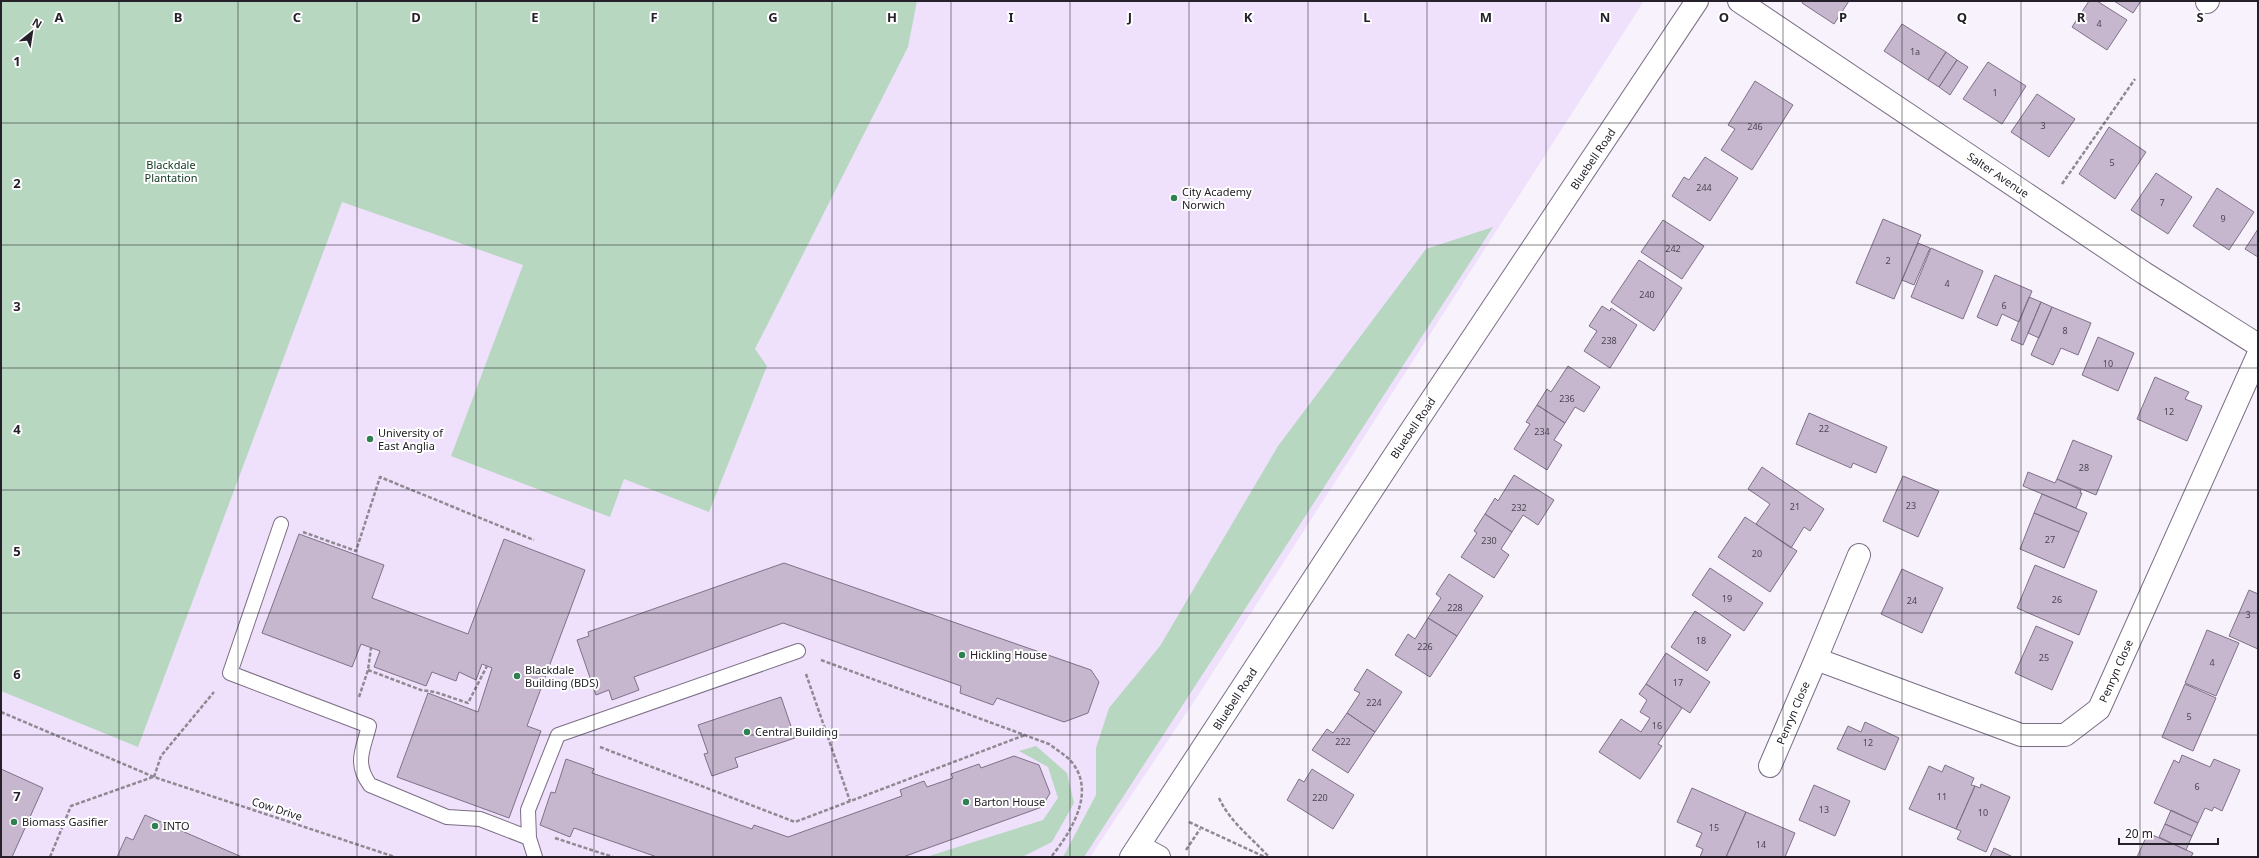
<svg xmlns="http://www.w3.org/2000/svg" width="2259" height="858" font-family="'Noto Sans',sans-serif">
  <rect width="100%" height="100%" fill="#f7f2fc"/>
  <path fill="#efe1fb" d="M1 1H1644L1199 694 1090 857H1Z"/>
  <path fill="#b7d7c1" d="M1 1H917L908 47 755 349 767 366 709 512 624 479 610 517 451 456 523 265 342 202 138 747 1 691Z
    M1493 227 1084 857H1063L1096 795V748L1109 708 1160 646 1278 446 1426 249Z
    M1036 746 1067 773 1074 803 1052 842 1022 857H926L1043 820 1058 798 1048 767 1019 751Z"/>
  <path fill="#c6b7cf" stroke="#7f7187" d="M1803 1H1849L1834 24 1802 3Z
    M2089 1H2097L2127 20 2107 50 2072 27Z
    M2114 1H2141L2133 13Z
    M1902 24 1946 52 1928 80 1884 51Z
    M1946 52 1957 60 1939 87 1928 80Z
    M1957 60 1968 67 1950 95 1939 87Z
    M1988 62 2026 86 2002 124 1963 99Z
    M1755 81 1793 105 1752 170 1721 150 1735 129 1728 125Z
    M2037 94 2075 119 2049 157 2011 132Z
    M2109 127 2146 152 2115 199 2079 174Z
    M1705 157 1738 178 1710 221 1672 196 1684 177 1689 180Z
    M2156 173 2192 197 2168 234 2131 210Z
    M2217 188 2254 212 2229 250 2193 226Z
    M1883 219 1921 235 1894 299 1856 283Z
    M1663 220 1704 246 1682 279 1641 252Z
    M2258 229V257L2245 249Z
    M1918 243 1930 248 1914 285 1902 280Z
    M1931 248 1983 271 1963 319 1911 297Z
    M1639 260 1682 288 1654 331 1611 302Z
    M1995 275 2032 291 2019 322 2002 314 1997 326 1977 317Z
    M2029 297 2041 302 2023 345 2011 340Z
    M2041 302 2052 307 2039 338 2028 333Z
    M1602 306 1610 311 1611 308 1637 325 1610 368 1584 351 1597 331 1589 326Z
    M2052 307 2091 323 2078 355 2061 348 2053 365 2031 355Z
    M2098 337 2134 353 2118 391 2082 375Z
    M1568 366 1600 387 1584 412 1575 407 1565 423 1537 405 1547 389 1551 392Z
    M2155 377 2189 392 2185 399 2202 406 2187 441 2137 419Z
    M1537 405 1565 423 1554 440 1562 445 1547 470 1514 449 1530 424 1526 422Z
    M1809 413 1887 447 1876 473 1853 463 1851 468 1796 444Z
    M2073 440 2112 456 2096 495 2057 479Z
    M1762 467 1824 509 1810 531 1804 527 1791 548 1756 524 1770 504 1748 489Z
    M2028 472 2055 483 2057 479 2081 490 2080 493H2082L2076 508 2023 486Z
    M1514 475 1554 500 1538 525 1523 515 1512 532 1485 514 1495 498 1498 501Z
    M1903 476 1939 491 1918 537 1883 521Z
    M2042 494 2087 513 2079 532 2034 513Z
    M2034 513 2079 532 2064 568 2020 549Z
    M1485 514 1512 532 1501 549 1509 555 1494 578 1461 557 1477 533 1474 531Z
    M1745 517 1797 551 1770 592 1718 557Z
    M299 534 384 565 372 598 468 634 504 539 585 570 527 726 541 731 509 818 397 777 428 693 478 712 492 668 482 664 476 680 459 672 456 681 432 672 426 686 374 667 380 651 361 644 352 667 262 633Z
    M784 563 1091 670 1099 682 1088 713 1064 722 997 698 993 705 960 693 961 686 783 623 634 677 639 690 612 700 609 690 596 695 577 640 589 636 588 632Z
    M2035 565 2097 591 2079 635 2017 608Z
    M1710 568 1763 603 1744 631 1692 595Z
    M1902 569 1943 588 1922 633 1881 614Z
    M1449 574 1483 596 1457 636 1428 618 1441 598 1436 594Z
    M2249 590 2258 594V649L2229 636Z
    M1695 611 1731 635 1707 671 1671 647Z
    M1428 618 1457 636 1430 677 1395 655 1408 634 1415 639Z
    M2036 626 2073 642 2052 690 2015 673Z
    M2207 630 2239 643 2216 696 2185 683Z
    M1666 653 1710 682 1690 713 1646 684Z
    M1367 669 1402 692 1375 732 1347 713 1360 693 1354 690Z
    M1646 684 1682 708 1658 744 1662 746 1640 779 1599 752 1621 719 1641 732 1650 718 1640 712 1647 700 1639 694Z
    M2185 684 2216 698 2193 751 2162 737Z
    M781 697 795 738 735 758 738 767 712 776 704 754 708 753 698 725Z
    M1347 713 1375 732 1348 773 1312 750 1327 729 1333 733Z
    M1865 722 1899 738 1885 770 1837 749 1848 726 1861 732Z
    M2182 755 2210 767 2214 759 2240 770 2222 811 2214 807 2212 811 2205 808 2198 823 2154 803 2174 760 2179 763Z
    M1014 756 1039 765 1050 793 1042 807 903 857H657L574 828 570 837 540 825 551 792 555 793 566 759 594 769 592 773 752 829 754 825 788 837 902 796 900 790 924 781 927 787 953 778 951 774 979 764 981 768Z
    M1945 765 1974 778 1971 785 1975 786 1956 829 1909 809 1929 766 1942 772Z
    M1 769 43 788 12 857H1Z
    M1312 769 1354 795 1333 829 1287 800 1299 779 1304 782Z
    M1981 784 2010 797 1986 852 1957 839 1961 831 1956 829 1975 786 1980 788Z
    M1814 785 1850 801 1835 836 1799 820Z
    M1692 788 1746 812 1726 857H1700L1703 849 1696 846 1702 833 1677 822Z
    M2171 810 2198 823 2192 836 2165 824Z
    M1746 812 1795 833 1785 857H1726Z
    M145 815 242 857H117L126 837 133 840Z
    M2165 824 2192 836 2186 850 2159 837Z
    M2148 833 2193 853 2191 857H2137Z
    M1994 848 2013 857H1990Z"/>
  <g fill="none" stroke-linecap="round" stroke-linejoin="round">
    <defs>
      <path id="service" d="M281 524 230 673 369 726C363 750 354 763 370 785L447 817 480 819 529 838
        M535 857 529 838 528 810 558 735 798 651"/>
      <path id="minor" d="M1739 1 2144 273 2258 345
        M2207 2 2208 1
        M1816 659 1859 555
        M1770 766 1816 659 2021 735H2065L2099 709 2258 355
        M1139 846 1159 857"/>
      <path id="tertiary" d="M1131 857 1402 444 1697 1"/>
    </defs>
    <use href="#service" stroke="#7a6e85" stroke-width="16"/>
    <use href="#minor" stroke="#7a6e85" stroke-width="24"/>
    <use href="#tertiary" stroke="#7a6e85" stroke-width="24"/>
    <path stroke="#8e8992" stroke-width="2.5" stroke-dasharray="4 2" stroke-linecap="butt" d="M2062 184 2135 79
      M303 532 356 551 380 477 534 540
      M821 660 1049 744C1056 749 1063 754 1069 759 1098 789 1072 831 1051 857
      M368 670 421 690 435 692 468 703 487 666
      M806 674 850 801
      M359 697 368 670 371 648
      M1 712 154 777 395 857
      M600 747 795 822 1025 735
      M154 777 161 756 214 692
      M1219 798C1230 822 1251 837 1269 857
      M1189 822 1265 857
      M555 838 613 857
      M1186 850 1200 829
      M50 857 71 806 153 777"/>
    <use href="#service" stroke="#fff" stroke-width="14"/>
    <use href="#minor" stroke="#fff" stroke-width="22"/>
    <use href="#tertiary" stroke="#fff" stroke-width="22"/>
  </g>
  <path fill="none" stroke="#252029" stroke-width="1" stroke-opacity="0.55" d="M119 1V857M238 1V857M357 1V857M476 1V857M594 1V857M713 1V857M832 1V857M951 1V857M1070 1V857M1189 1V857M1308 1V857M1427 1V857M1546 1V857M1665 1V857M1783 1V857M1902 1V857M2021 1V857M2140 1V857M1 123H2258M1 245H2258M1 368H2258M1 490H2258M1 613H2258M1 735H2258"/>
  <g fill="#2f8152" stroke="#fff" stroke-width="1.5">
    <circle cx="1174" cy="198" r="4"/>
    <circle cx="370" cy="439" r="4"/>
    <circle cx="962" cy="655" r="4"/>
    <circle cx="517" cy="676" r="4"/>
    <circle cx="747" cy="732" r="4"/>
    <circle cx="966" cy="802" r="4"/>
    <circle cx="14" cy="822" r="4"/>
    <circle cx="155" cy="826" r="4"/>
  </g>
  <g text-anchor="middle" stroke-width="4" stroke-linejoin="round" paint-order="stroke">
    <g font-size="9" fill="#4d4652">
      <text x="2099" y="27">4</text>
      <text x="1915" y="55">1a</text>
      <text x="1995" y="96">1</text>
      <text x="2043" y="129">3</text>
      <text x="1755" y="130">246</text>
      <text x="2112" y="166">5</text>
      <text x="1704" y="191">244</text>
      <text x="2162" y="206">7</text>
      <text x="2223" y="222">9</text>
      <text x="1673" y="252">242</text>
      <text x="1888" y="264">2</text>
      <text x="1947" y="287">4</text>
      <text x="1647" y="298">240</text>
      <text x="2004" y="309">6</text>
      <text x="2065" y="334">8</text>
      <text x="1609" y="344">238</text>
      <text x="2108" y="367">10</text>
      <text x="1567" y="402">236</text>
      <text x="2169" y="415">12</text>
      <text x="1824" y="432">22</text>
      <text x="1542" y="435">234</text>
      <text x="2084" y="471">28</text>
      <text x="1911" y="509">23</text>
      <text x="1795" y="510">21</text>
      <text x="1519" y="511">232</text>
      <text x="2050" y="543">27</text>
      <text x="1489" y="544">230</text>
      <text x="1757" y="557">20</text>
      <text x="1727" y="602">19</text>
      <text x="2057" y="603">26</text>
      <text x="1912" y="604">24</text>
      <text x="1455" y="611">228</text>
      <text x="2248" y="618">3</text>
      <text x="1701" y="644">18</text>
      <text x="1425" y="650">226</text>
      <text x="2044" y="661">25</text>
      <text x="2212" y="666">4</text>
      <text x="1678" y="686">17</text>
      <text x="1374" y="706">224</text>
      <text x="2189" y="720">5</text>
      <text x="1657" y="729">16</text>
      <text x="1343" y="745">222</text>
      <text x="1868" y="746">12</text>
      <text x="2197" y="790">6</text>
      <text x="1942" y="800">11</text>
      <text x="1320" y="801">220</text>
      <text x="1824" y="813">13</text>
      <text x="1983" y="816">10</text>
      <text x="1714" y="831">15</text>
      <text x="1761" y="848">14</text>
    </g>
    <g font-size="11" fill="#252029" stroke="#fff">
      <text transform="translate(1593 159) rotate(-56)" y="4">Bluebell Road</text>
      <text transform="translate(1998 175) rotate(34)" y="4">Salter Avenue</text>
      <text transform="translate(1413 428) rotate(-56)" y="4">Bluebell Road</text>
      <text transform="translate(2116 671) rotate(-66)" y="4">Penryn Close</text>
      <text transform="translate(1235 699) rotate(-57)" y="4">Bluebell Road</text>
      <text transform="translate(1793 713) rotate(-67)" y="4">Penryn Close</text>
      <text transform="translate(277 809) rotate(18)" y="4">Cow Drive</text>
    </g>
    <g font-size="11" fill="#0b361e" stroke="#fff">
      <text x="171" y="169">Blackdale<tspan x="171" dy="13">Plantation</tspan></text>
    </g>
    <g font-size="11" fill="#252029" stroke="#fff" text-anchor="start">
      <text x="1182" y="196">City Academy<tspan x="1182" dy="13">Norwich</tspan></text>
      <text x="378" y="437">University of<tspan x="378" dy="13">East Anglia</tspan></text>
      <text x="970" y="659">Hickling House</text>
      <text x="525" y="674">Blackdale<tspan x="525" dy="13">Building (BDS)</tspan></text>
      <text x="755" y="736">Central Building</text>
      <text x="974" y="806">Barton House</text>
      <text x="22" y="826">Biomass Gasifier</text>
      <text x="163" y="830">INTO</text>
    </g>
  </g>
  <g font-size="13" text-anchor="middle" font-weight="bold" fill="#252029" stroke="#fff" stroke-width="4" stroke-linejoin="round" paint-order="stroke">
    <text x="59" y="22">A</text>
    <text x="178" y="22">B</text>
    <text x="297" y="22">C</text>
    <text x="416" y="22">D</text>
    <text x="535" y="22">E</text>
    <text x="654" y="22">F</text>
    <text x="773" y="22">G</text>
    <text x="892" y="22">H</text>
    <text x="1011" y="22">I</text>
    <text x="1130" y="22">J</text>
    <text x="1248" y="22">K</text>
    <text x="1367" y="22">L</text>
    <text x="1486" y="22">M</text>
    <text x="1605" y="22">N</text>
    <text x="1724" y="22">O</text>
    <text x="1843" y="22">P</text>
    <text x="1962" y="22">Q</text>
    <text x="2081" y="22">R</text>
    <text x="2200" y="22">S</text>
    <text x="17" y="66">1</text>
    <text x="17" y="188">2</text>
    <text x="17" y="311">3</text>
    <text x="17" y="434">4</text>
    <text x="17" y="556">5</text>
    <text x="17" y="679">6</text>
    <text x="17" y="801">7</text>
  </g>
  <rect width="2259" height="858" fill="none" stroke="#252029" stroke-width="4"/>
  <g transform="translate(32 32) rotate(30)" stroke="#ffffff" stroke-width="3" paint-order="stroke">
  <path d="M0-3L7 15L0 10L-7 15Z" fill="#252029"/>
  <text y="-6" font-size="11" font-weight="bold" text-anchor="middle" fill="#252029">N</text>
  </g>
  <path d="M2119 838v6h99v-6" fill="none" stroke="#252029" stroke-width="2"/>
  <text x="2125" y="838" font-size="12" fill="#252029" stroke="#ffffff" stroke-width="3" paint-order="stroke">20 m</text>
</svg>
